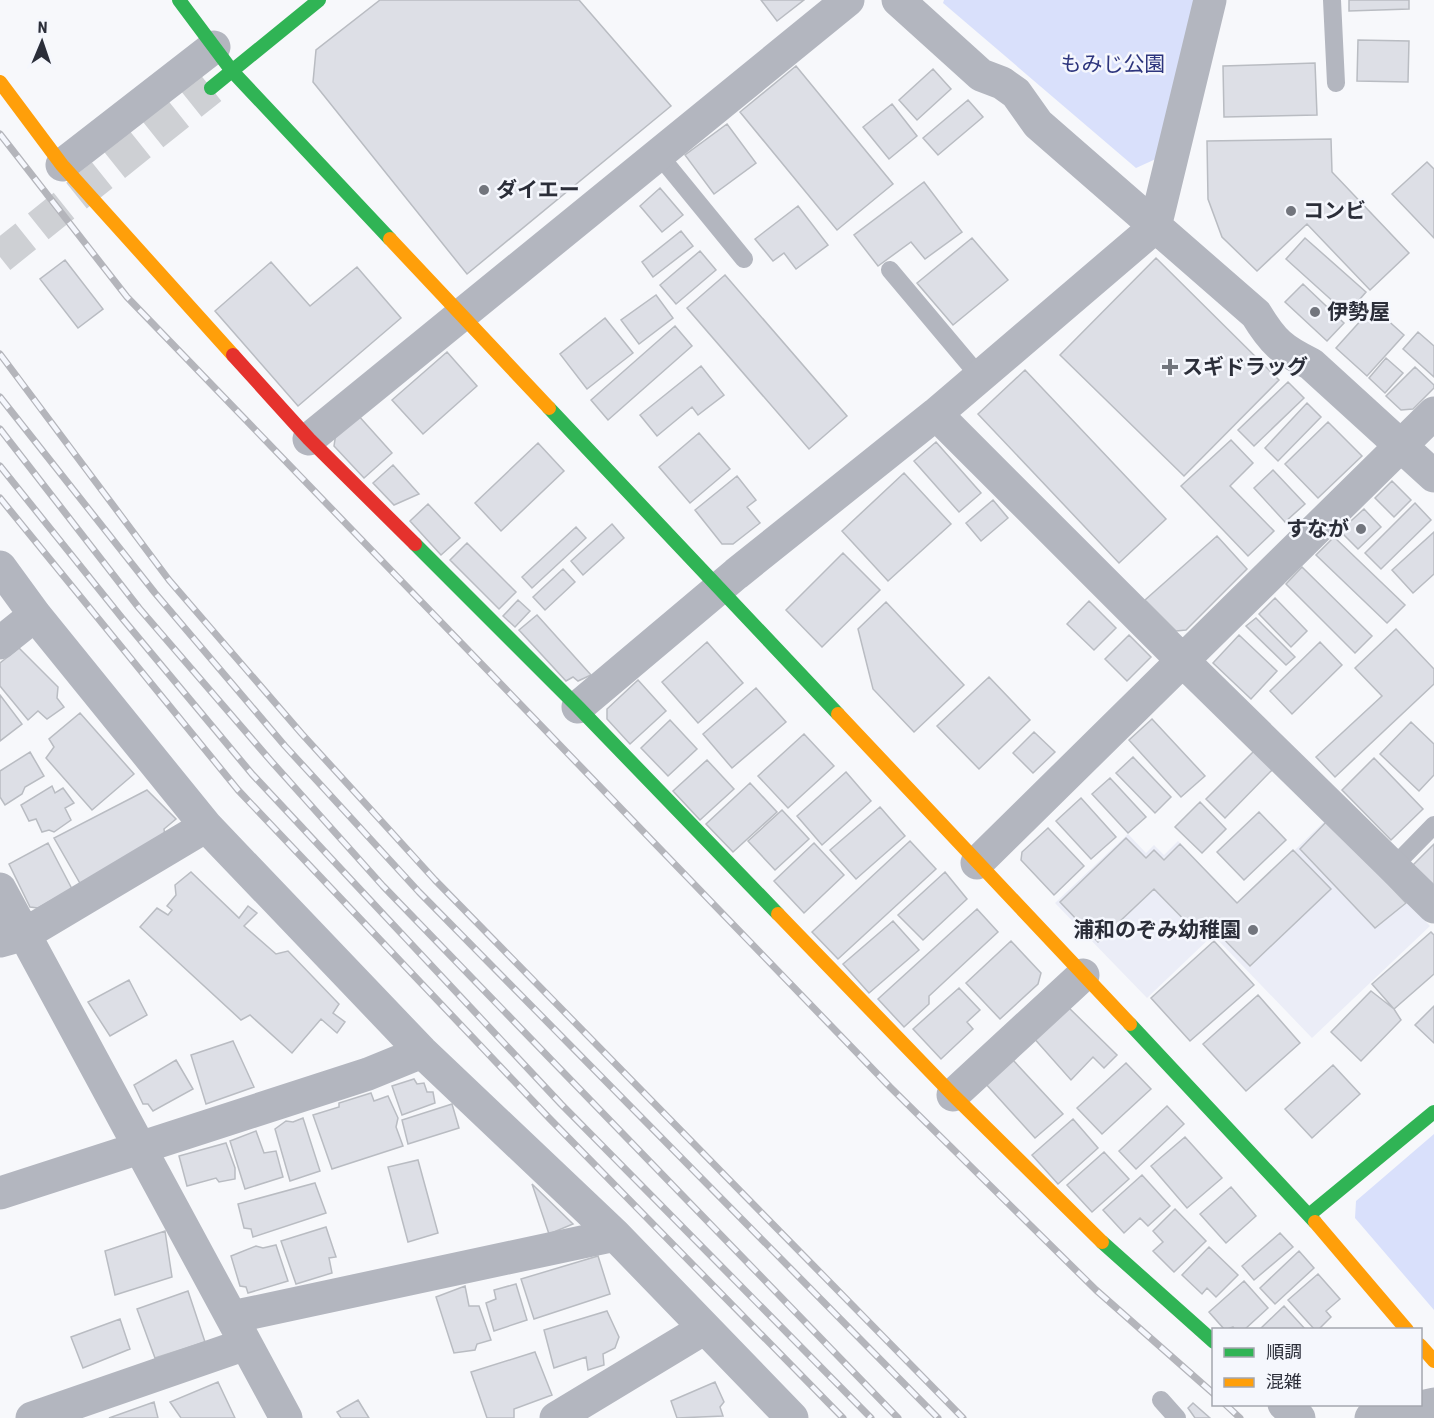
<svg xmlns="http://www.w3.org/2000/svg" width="1434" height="1418" font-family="'Roboto Condensed','Noto Sans JP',sans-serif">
  <rect width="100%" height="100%" fill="#f7f8fb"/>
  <path fill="#ebedf7" d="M1327 819 1430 926 1312 1038 1213 935 1147 998 1055 903 1128 834 1146 853 1154 845 1164 855 1178 841 1239 904Z"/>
  <path fill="#d9e0fb" d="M944 0H1194L1158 158 1136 168 943 3Z
    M1434 1134V1310L1355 1218 1356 1201Z"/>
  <path fill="#dddfe6" stroke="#b9bcc2" stroke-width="1.5" d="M380 0H579L671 106 467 274 313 82 316 50Z
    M761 0H804L777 21Z
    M1349 0H1409V9L1349 11Z
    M1358 40 1409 41 1408 82 1357 81Z
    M1315 63 1317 115 1224 117 1223 66Z
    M796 66 893 184 837 230 740 112Z
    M933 69 951 89 917 120 899 100Z
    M968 100 983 117 938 155 923 138Z
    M892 104 917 136 889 159 863 127Z
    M727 124 756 163 714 194 685 155Z
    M1331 139 1332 172 1409 253 1370 290 1307 224 1257 271 1222 237 1208 199 1207 141Z
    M1427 162 1434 169V238L1392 194Z
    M924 182 962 232 925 259 911 242 878 266 854 235Z
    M660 188 683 215 662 232 640 206Z
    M798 206 828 245 796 269 784 253 773 261 755 239Z
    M681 231 693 246 653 277 642 262Z
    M972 238 1008 280 953 325 917 283Z
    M1305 238 1366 292 1347 314 1286 259Z
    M700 251 716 270 676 304 660 285Z
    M1156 258 1279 380 1184 476 1060 355Z
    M65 260 103 309 78 328 40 279Z
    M271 262 310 306 357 267 401 318 298 406 215 311Z
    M725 275 847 416 809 449 687 308Z
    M1303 284 1344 323 1327 341 1285 302Z
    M656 295 673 318 639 344 621 320Z
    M1373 307 1404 335 1367 376 1336 348Z
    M605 318 633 353 587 389 560 354Z
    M675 326 692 346 608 420 591 400Z
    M1418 332 1434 346V377L1403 349Z
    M447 352 477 386 423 434 392 400Z
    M1386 358 1403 373 1385 393 1369 378Z
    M701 366 724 395 698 415 692 407 657 436 640 415Z
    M1415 367 1434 385V388L1413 409 1401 410 1386 396Z
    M1025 370 1166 519 1119 563 978 414Z
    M1288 382 1304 398 1254 446 1238 430Z
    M1307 403 1321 417 1278 461 1265 448Z
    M357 414 392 453 364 478 334 446 336 433Z
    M1328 422 1362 456 1318 498 1285 464Z
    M699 433 730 469 690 503 659 467Z
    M1231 440 1253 463 1230 486 1274 531 1248 556 1181 486Z
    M936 442 981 493 959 512 914 461Z
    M538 443 564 471 501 531 475 503Z
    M393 465 419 494 394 505 373 483Z
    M1273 470 1305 504 1285 522 1254 488Z
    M904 473 951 524 888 581 842 531Z
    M737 476 756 500 747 507 760 523 733 544H722L695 510Z
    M1392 481 1411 500 1394 517 1375 498Z
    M993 500 1008 518 981 541 966 523Z
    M1415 503 1431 520 1381 569 1365 553Z
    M428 504 460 538 441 555 410 521Z
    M1364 509 1381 527 1358 549 1340 531Z
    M612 524 624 538 583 575 571 561Z
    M576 527 586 538 532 588 522 577Z
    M1434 532V574L1413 593 1392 570Z
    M1217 536 1247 569 1186 630 1176 631 1145 600Z
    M1334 537 1405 605 1387 623 1316 555Z
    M467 543 516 592 499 609 450 560Z
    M843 553 880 590 822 647 786 610Z
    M1302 567 1372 636 1355 653 1286 584Z
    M563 569 575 582 545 610 533 597Z
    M1275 598 1307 631 1291 647 1259 614Z
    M518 600 530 611 515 627 503 616Z
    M1089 601 1116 628 1094 650 1067 624Z
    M886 602 964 685 914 732 873 689 858 629Z
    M537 615 591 675 578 681 573 677 566 681 519 630Z
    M1256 618 1295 657 1286 665 1246 626Z
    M1396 629 1434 669V684L1335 777 1316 757 1382 696 1355 668Z
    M1129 635 1151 657 1127 681 1105 659Z
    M1239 635 1277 671 1251 699 1213 663Z
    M707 642 743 683 698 723 662 682Z
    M1320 642 1342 665 1292 714 1270 691Z
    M19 648 58 687 57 698 64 707 47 719 38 711 28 720 0 686V663Z
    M989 677 1030 720 979 769 937 726Z
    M638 680 666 711 630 744 607 719V709Z
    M756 688 786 722 732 768 703 734Z
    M0 695 22 724 0 741Z
    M80 713 134 774 92 810 46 758 54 747 49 739Z
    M1152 719 1205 776 1181 797 1129 740Z
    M670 720 697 749 668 776 641 748Z
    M1411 722 1434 744V775L1419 791 1380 754Z
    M1034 732 1055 752 1033 773 1013 753Z
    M804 734 834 766 788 808 758 776Z
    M1255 750 1274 768 1225 818 1206 799Z
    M30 752 44 776 25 787 22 794 5 805 0 797V771Z
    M1133 757 1171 797 1155 813 1116 773Z
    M1374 758 1423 809 1391 840 1342 790Z
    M707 760 734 789 700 820 673 791Z
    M846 772 871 801 822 845 797 816Z
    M1110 778 1146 817 1128 833 1092 794Z
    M750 783 777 812 733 852 706 824Z
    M52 786 55 793 63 788 74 803 65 808 71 820 54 832 49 830 42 832 36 819 29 821 21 805Z
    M147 790 176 819 164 829 165 836 81 885 54 838Z
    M1081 798 1116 837 1091 859 1056 821Z
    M1200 802 1226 829 1202 853 1175 827Z
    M880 807 905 836 856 879 830 850Z
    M782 810 809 839 775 870 748 841Z
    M1259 812 1286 840 1244 880 1217 852Z
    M1328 820 1406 903 1375 928 1300 849Z
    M1048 828 1084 866 1054 895 1021 860 1022 852Z
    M1126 838 1146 858 1154 850 1164 860 1180 844 1237 903 1293 850 1331 889 1250 966 1213 928 1202 938 1154 889 1098 942 1060 902Z
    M910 841 936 869 838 959 812 932Z
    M48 843 72 889 38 908 30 907 9 864Z
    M814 843 844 875 804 913 774 881Z
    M1434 844V885L1413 865Z
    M191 872 239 918 248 906 257 913 244 926 276 954 288 951 339 1004 333 1013 345 1022 337 1033 321 1019 292 1053 250 1015 241 1020 140 927 157 908 168 915 172 910 167 906 176 895 175 885Z
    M945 872 967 899 923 940 898 915Z
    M977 909 998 932 929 996V1004L904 1027 878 999Z
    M893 921 919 950 869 993 843 964Z
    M1431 932 1434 935V974L1394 1009 1372 984Z
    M1011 941 1041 973 1038 984 1000 1019 966 983Z
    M1214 941 1254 985 1190 1041 1151 998Z
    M129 980 147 1015 110 1036 88 1002Z
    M959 988 980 1010 967 1022 973 1029 941 1059 913 1029Z
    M1371 991 1394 1009 1401 1020 1361 1061 1331 1032Z
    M1258 995 1300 1043 1246 1091 1203 1044Z
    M1065 1004 1117 1055 1104 1068 1093 1057 1071 1080 1032 1036Z
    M1434 1006V1043L1415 1025Z
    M233 1041 254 1087 206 1104 191 1055Z
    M1012 1059 1063 1114 1035 1138 985 1083Z
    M176 1060 193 1089 153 1111 148 1104H143L134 1085Z
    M1126 1063 1151 1089 1102 1134 1077 1108Z
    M1333 1065 1360 1094 1312 1138 1285 1109Z
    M414 1079 417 1084 424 1083 427 1092H433L435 1103 402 1115 392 1086Z
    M371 1093 374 1101 388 1096 398 1118 396 1127 403 1146 332 1169 313 1115 339 1107V1103Z
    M452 1104 459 1128 408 1144 402 1120Z
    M1167 1106 1184 1124 1136 1169 1119 1151Z
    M303 1118 320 1171 290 1181 275 1129 286 1121 293 1122Z
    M1073 1119 1098 1148 1058 1184 1032 1155Z
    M256 1131 264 1153 276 1151 283 1177 245 1189 230 1141Z
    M1185 1137 1222 1178 1187 1208 1151 1166Z
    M226 1143 235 1168V1179L219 1182 216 1178 187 1186 179 1156Z
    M1104 1152 1129 1179 1092 1212 1067 1185Z
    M418 1160 438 1233 408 1242 388 1167Z
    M1142 1175 1170 1206 1148 1226 1140 1218 1124 1233 1103 1210Z
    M315 1183 326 1213 253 1237 251 1229 244 1228 238 1204Z
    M532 1184 573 1224 549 1234Z
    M1231 1187 1256 1216 1226 1243 1200 1214Z
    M1175 1209 1206 1241 1174 1272 1153 1251 1163 1242 1153 1231Z
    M326 1227 336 1257 329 1258 332 1273 296 1284 281 1241Z
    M165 1231 172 1277 115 1295 105 1251Z
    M1280 1233 1293 1247 1254 1280 1242 1266Z
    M276 1245 288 1281 248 1293 246 1287 240 1286 231 1256 256 1246 263 1248Z
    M1209 1247 1238 1275 1216 1297 1207 1288 1202 1294 1182 1275Z
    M1299 1251 1314 1268 1275 1304 1260 1288Z
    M598 1256 610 1294 534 1319 521 1279Z
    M1318 1274 1340 1299 1326 1311 1331 1317 1318 1330H1315L1288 1300Z
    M1244 1281 1268 1308 1244 1330H1235L1233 1327 1225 1330 1209 1312Z
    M516 1284 527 1320 494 1331 486 1303 496 1299 494 1290Z
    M465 1286 469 1306H479L491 1340 477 1344 475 1350 454 1353 436 1297Z
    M188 1291 205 1342 155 1358 137 1309Z
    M1284 1306 1306 1330H1259Z
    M607 1311 619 1337 615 1348 603 1354 604 1365 588 1370 586 1357 554 1368 544 1330Z
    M120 1319 130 1349 83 1368 71 1337Z
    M535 1352 552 1395 514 1409V1418H487L471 1372Z
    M218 1382 235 1418H181L170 1402Z
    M715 1382 724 1402 720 1407 723 1416 677 1418 671 1401Z
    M358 1400 369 1418H341L337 1412Z
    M154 1402 158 1418H109Z
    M1193 1403 1210 1418H1195L1188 1408Z"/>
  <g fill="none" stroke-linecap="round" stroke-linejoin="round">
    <path stroke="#ced0d4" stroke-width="33" stroke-dasharray="33 16" stroke-linecap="butt" d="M0 257 211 88"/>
    <path stroke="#b3b6bf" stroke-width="18" d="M1332 0 1336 83
      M659 155 744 259
      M890 270 980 377
      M1393 867 1434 825
      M1161 1400 1177 1418"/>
    <path stroke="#b3b6bf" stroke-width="33" d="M898 0 981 75 1002 83 1016 93 1038 124 1256 314C1273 342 1282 350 1311 364L1434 476
      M62 165 214 47
      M936 414 1183 661 1434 907
      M309 439 848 0
      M0 567 35 615 206 826 422 1052 615 1235 792 1418
      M0 643 35 615
      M578 707 736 574 936 414 1155 227 1210 0
      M977 863 1434 413
      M0 889 286 1418
      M0 941 25 934 206 826
      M953 1095 1083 975
      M0 1193 368 1074 422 1052
      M232 1317 615 1235
      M1284 1404 1299 1418
      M32 1418 246 1344
      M556 1418 705 1328
      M1371 1418 1434 1404"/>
    <path stroke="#30b455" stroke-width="14" d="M179 0 232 71 390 239
      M211 88 319 0
      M549 408 838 714
      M415 544 578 707 778 914
      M1130 1024 1315 1222
      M1309 1215 1434 1112
      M1102 1242 1214 1342"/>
    <path stroke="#ff9f0a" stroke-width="14" d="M0 82 62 165 233 355
      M390 239 549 408
      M838 714 1130 1024
      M778 914 953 1095 1102 1242
      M1315 1222 1407 1330
      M1420 1345 1434 1361"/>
    <path stroke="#e5322d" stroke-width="14" d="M233 355 309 439 415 544"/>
    <defs>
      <path id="rail" d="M0 134 127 297 890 1087 1096 1290 1214 1394
        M0 354 169 580 302 734 435 880 963 1418
        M0 397 155 593 285 746 419 892 938 1418
        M0 429 139 608 271 761 383 886 898 1418
        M0 466 122 618 252 774 561 1104 871 1418
        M0 498 238 790 549 1118 843 1418
        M1225 1404 1240 1418"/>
    </defs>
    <use href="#rail" stroke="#b4b5bb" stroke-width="7"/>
    <use href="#rail" stroke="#f5f7fd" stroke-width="4.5" stroke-dasharray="14" stroke-linecap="butt"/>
  </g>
  <g fill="#72757d" stroke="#f5f7fd" stroke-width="2">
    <circle cx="484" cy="190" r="6"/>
    <circle cx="1291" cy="211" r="6"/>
    <circle cx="1315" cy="312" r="6"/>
    <path d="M1167 358h6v6h6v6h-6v6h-6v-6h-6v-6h6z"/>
    <circle cx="1361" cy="529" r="6"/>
    <circle cx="1253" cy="930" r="6"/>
  </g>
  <g text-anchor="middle" stroke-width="5" stroke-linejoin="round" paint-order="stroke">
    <g font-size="21" fill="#2d357d" stroke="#f5f7fd">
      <text x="1113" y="71">もみじ公園</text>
    </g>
    <g font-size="21" font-weight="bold" fill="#2b2e39" stroke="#f5f7fd" text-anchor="start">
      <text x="496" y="197">ダイエー</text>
      <text x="1303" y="218">コンビ</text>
      <text x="1327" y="319">伊勢屋</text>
      <text x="1182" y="374">スギドラッグ</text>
      <text x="1349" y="536" text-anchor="end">すなが</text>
      <text x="1241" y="937" text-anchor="end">浦和のぞみ幼稚園</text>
    </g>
  </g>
  <rect x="1212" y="1328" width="210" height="78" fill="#f5f7fd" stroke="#a4a7af" stroke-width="1.5"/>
  <rect x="1224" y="1348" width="30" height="9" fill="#30b455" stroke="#a4a7af" stroke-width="1.5"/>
  <text x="1266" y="1358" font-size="18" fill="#2b2e39">順調</text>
  <rect x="1224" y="1378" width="30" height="9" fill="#ff9f0a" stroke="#a4a7af" stroke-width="1.5"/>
  <text x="1266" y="1388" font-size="18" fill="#2b2e39">混雑</text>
  <g transform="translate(42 42) rotate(2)" stroke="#f5f7fd" stroke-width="4.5" paint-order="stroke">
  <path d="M0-4.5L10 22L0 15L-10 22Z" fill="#2b2e39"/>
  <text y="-9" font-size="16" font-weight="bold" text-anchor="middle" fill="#2b2e39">N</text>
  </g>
</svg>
